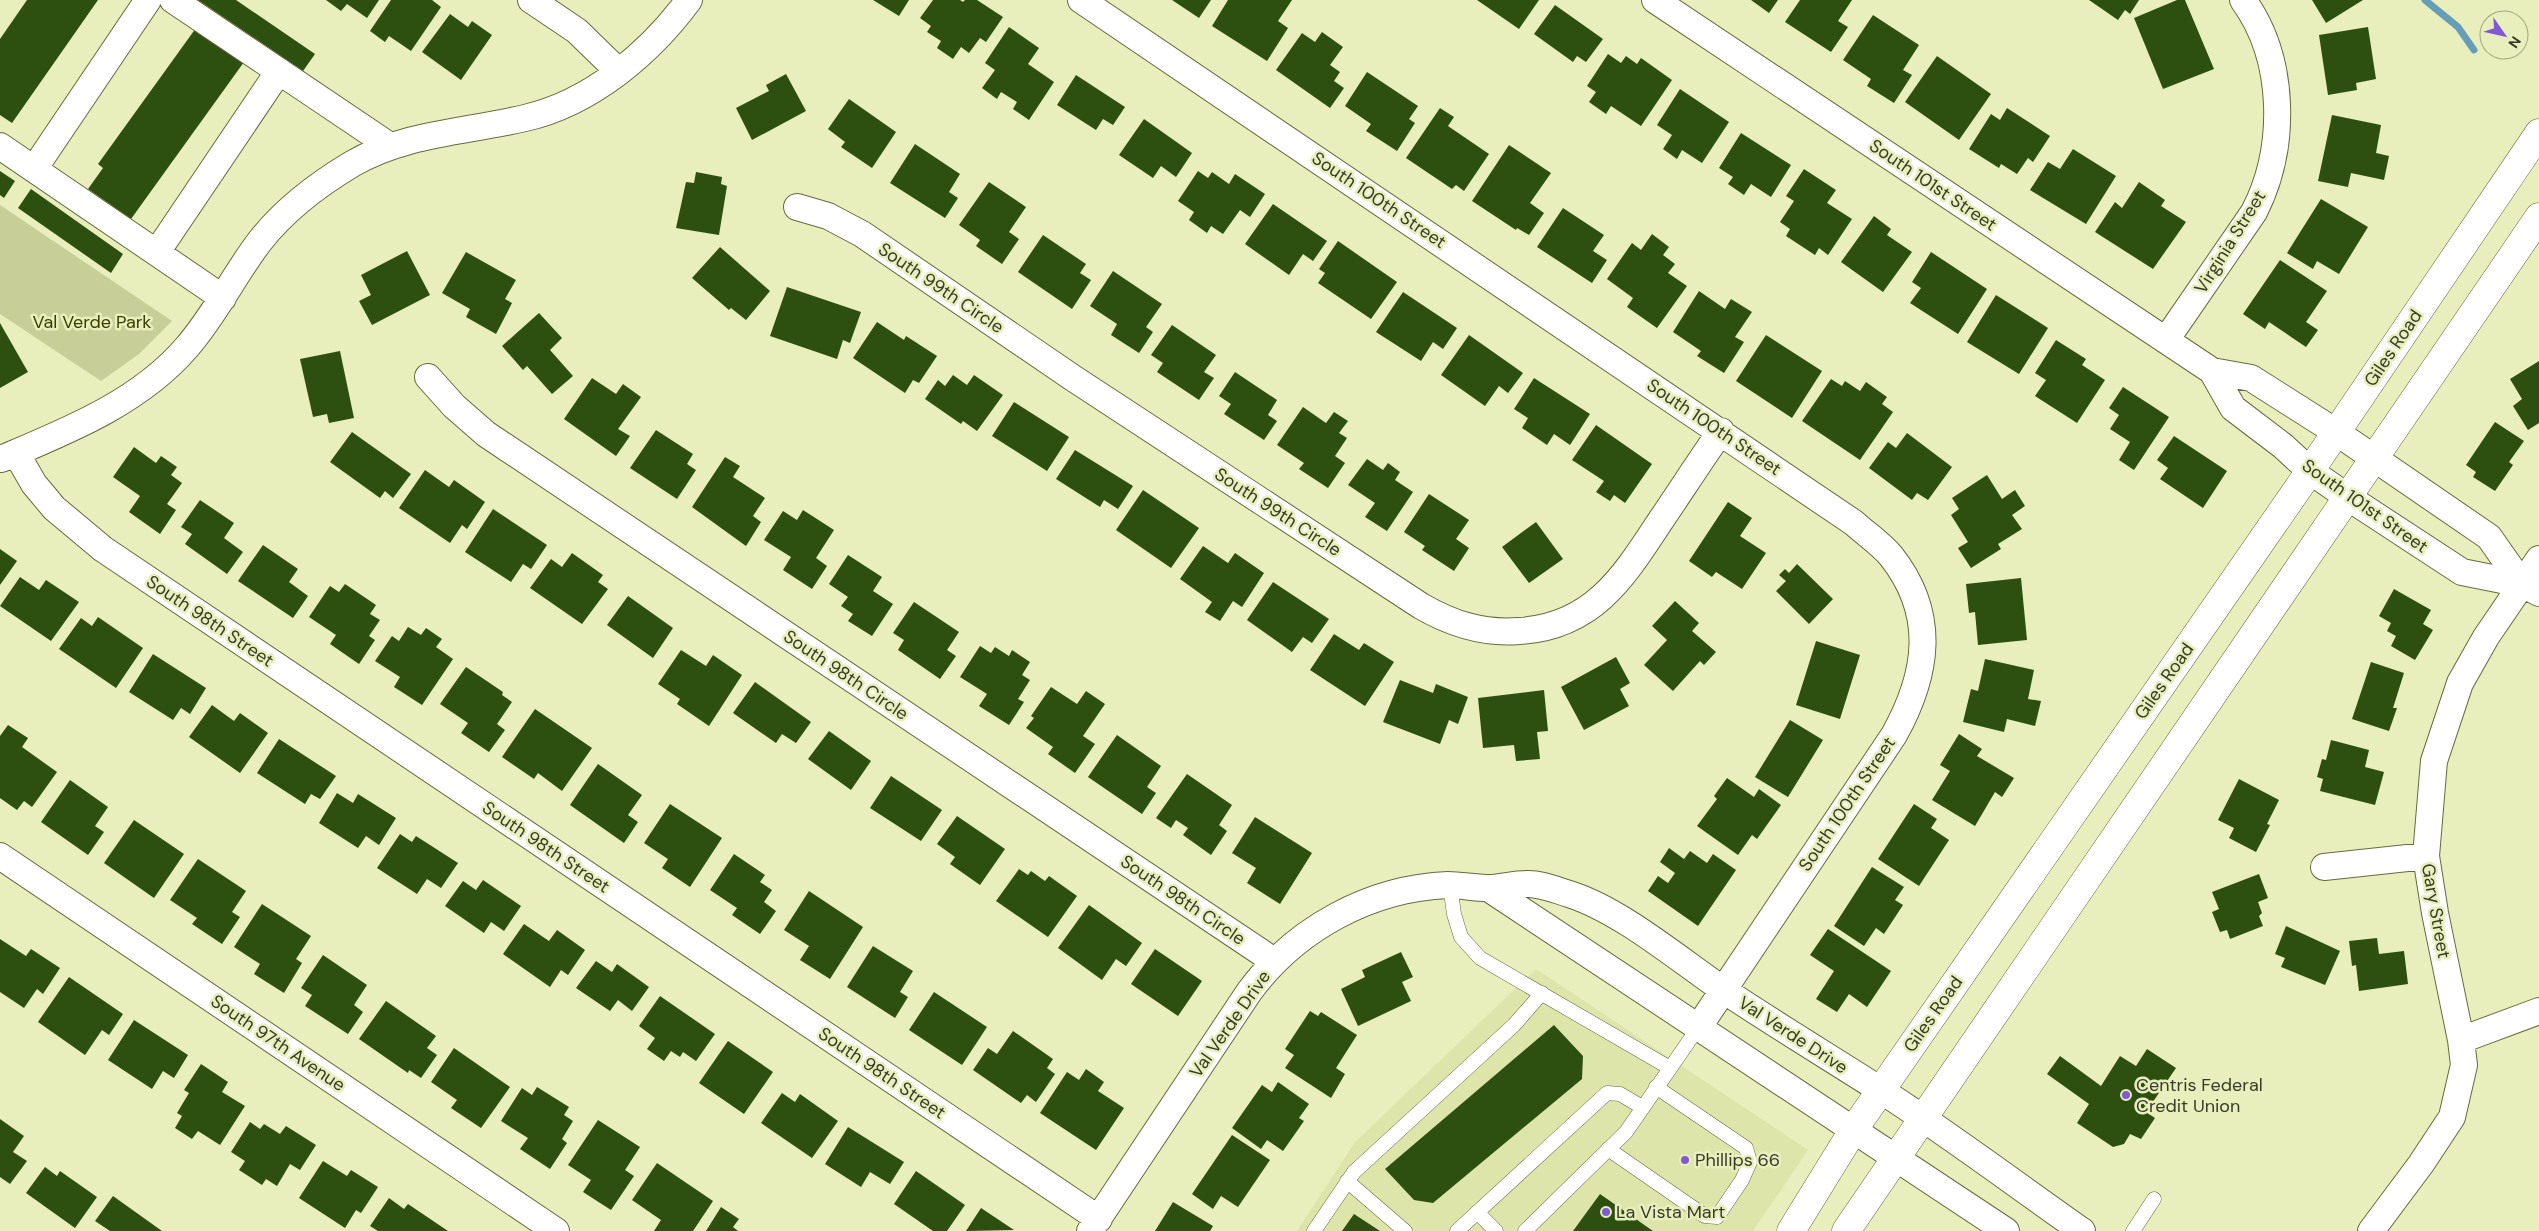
<svg xmlns="http://www.w3.org/2000/svg" width="2539" height="1231" font-family="'DM Sans',sans-serif">
  <rect width="100%" height="100%" fill="#e8efbc"/>
  <path fill="#dde5ab" d="M1536 969 1808 1150 1753 1231H1297L1355 1142Z"/>
  <path fill="#c7ce98" d="M0 205 172 321 139 354 101 381 0 314Z"/>
  <g fill="none" stroke-linecap="round" stroke-linejoin="round">
    <path stroke="#679eb7" stroke-width="7" d="M2425 0 2458 27 2474 50"/>
  </g>
  <path fill="#2d4f10" d="M27 0H98L12 123 0 115V39Z
    M198 0H236L315 54 303 71Z
    M326 0H379L367 18 347 4 341 11Z
    M391 0H432L441 7 411 51 389 36 385 42 370 31Z
    M873 0H909L899 16Z
    M933 0H960L963 2 965 0H977L1003 17 986 42 980 38 969 53 961 47 953 59 937 48 941 41 927 32 931 26 920 18Z
    M1172 0H1211L1199 18Z
    M1228 0H1292L1278 21 1288 28 1267 61 1212 26Z
    M1477 0H1539L1519 29Z
    M1751 0H1778L1769 13Z
    M1800 0H1852L1838 21 1848 27 1831 52 1785 22Z
    M2089 0H2139L2130 14 2125 10 2118 20Z
    M2177 0H2185L2214 69 2163 89 2134 18Z
    M2312 0H2363L2326 23Z
    M1555 5 1603 39 1586 62 1577 56 1573 62 1534 34Z
    M450 14 468 27 472 21 492 35 461 80 422 52Z
    M1873 15 1919 45 1903 70 1912 75 1894 103 1867 86 1871 79 1843 60Z
    M1009 27 1039 48 1028 64 1054 82 1029 120 1013 109 1017 102 1001 92 997 99 982 88 995 70 985 63Z
    M2368 27 2376 79 2356 83 2357 90 2328 95 2319 35Z
    M196 28 244 62 131 219 88 189 103 168 98 164Z
    M1322 32 1343 47 1330 65 1340 72 1334 81 1344 88 1330 108 1276 70 1302 33 1315 42Z
    M1608 54 1621 63 1626 56 1637 64 1641 58 1672 80 1641 126 1611 106 1606 114 1589 102 1596 92 1587 86Z
    M1937 56 1991 94 1959 140 1905 102Z
    M1367 72 1418 106 1409 119 1415 123 1397 151 1366 131 1371 124 1345 106Z
    M786 74 806 111 752 140 736 108 769 91 766 85Z
    M1076 75 1125 107 1113 125 1103 119 1096 130 1057 105Z
    M1680 89 1729 122 1702 163 1682 150 1677 159 1663 149 1672 135 1657 125Z
    M849 99 896 132 872 168 841 147 845 142 828 129Z
    M1440 108 1454 117 1448 126 1489 154 1464 191 1456 185 1452 189 1406 158Z
    M2007 108 2050 136 2033 162 2028 158 2017 174 2001 164 1999 168 1969 149 1991 114 2000 120Z
    M2332 115 2381 125 2376 153 2389 156 2384 180 2351 173 2348 187 2318 181Z
    M1144 119 1192 153 1176 177 1161 166 1153 178 1119 155Z
    M1741 133 1791 165 1771 197 1751 184 1744 195 1728 184 1733 177 1719 168Z
    M915 144 960 174 949 192 958 198 945 218 890 183Z
    M1509 145 1551 173 1530 203 1544 213 1529 235 1517 228 1516 230 1472 201Z
    M2073 149 2116 176 2086 224 2030 190 2048 162 2060 169Z
    M1804 169 1836 190 1827 203 1852 219 1828 255 1819 248 1815 255 1786 236 1790 229 1780 222 1794 201 1786 196Z
    M0 171 15 181 4 198 0 195Z
    M1198 171 1208 178 1212 172 1229 184 1235 174 1265 194 1250 217 1240 210 1223 234 1211 226 1207 233 1189 220 1194 212 1178 201Z
    M696 172 722 177 721 184 727 186 719 235 676 228 686 182 694 183Z
    M989 182 1026 207 1009 232 1019 239 1002 264 976 246 980 240 959 225Z
    M2139 182 2165 200 2161 206 2186 222 2153 269 2095 232 2115 202 2122 208Z
    M31 189 123 254 111 273 18 208Z
    M2321 199 2368 227 2339 274 2317 261 2313 269 2287 253Z
    M1273 204 1327 241 1313 261 1303 254 1289 275 1245 244Z
    M1563 208 1604 235 1593 251 1607 260 1592 283 1537 247Z
    M1874 216 1891 229 1887 235 1912 252 1883 292 1841 262Z
    M1652 234 1669 247 1663 255 1675 264 1668 273 1687 286 1657 328 1627 307 1633 298 1607 279 1632 243 1641 250Z
    M1043 235 1086 264 1080 273 1091 280 1072 309 1018 272Z
    M1338 241 1397 282 1371 319 1318 283 1325 273 1319 269Z
    M720 247 770 291 746 320 731 308 729 310 692 278Z
    M407 251 430 295 372 325 359 301 371 295 361 275Z
    M466 252 516 280 505 299 512 303 496 334 466 317 470 309 442 293Z
    M1931 252 1987 289 1958 334 1910 303 1921 288 1912 282Z
    M2280 260 2327 291 2306 322 2318 330 2306 347 2269 322 2265 329 2243 314Z
    M1113 271 1162 304 1146 327 1153 332 1139 353 1111 335 1117 324 1090 306Z
    M787 287 861 312 850 343 843 340 837 359 770 336Z
    M1699 291 1725 309 1731 299 1752 312 1735 337 1744 342 1724 373 1697 356 1701 351 1673 332Z
    M1403 292 1457 328 1443 349 1433 342 1421 361 1376 332Z
    M1996 295 2048 328 2019 374 1967 342Z
    M539 313 562 338 550 350 573 376 552 394 527 366 523 370 502 346Z
    M877 322 904 340 906 336 937 356 919 383 913 380 905 393 853 358Z
    M0 323 28 372 0 388Z
    M1172 325 1216 355 1204 372 1214 378 1199 400 1157 372 1163 363 1151 355Z
    M1469 335 1523 373 1508 393 1499 386 1485 406 1441 375Z
    M1766 335 1822 371 1792 418 1736 381Z
    M2056 340 2086 359 2082 365 2105 380 2077 423 2035 396 2046 380 2035 373Z
    M340 351 354 418 329 423 327 414 313 417 300 359Z
    M2539 361V423L2528 430 2513 406 2522 399 2510 379Z
    M1235 372 1277 400 1268 415 1277 421 1264 440 1224 414 1231 404 1219 396Z
    M953 375 967 385 974 375 1003 395 977 431 963 421 961 424 925 399 938 380 945 386Z
    M592 378 616 394 623 384 641 397 618 429 630 436 616 456 564 419Z
    M1534 378 1590 414 1570 445 1554 434 1547 445 1522 428 1528 418 1514 409Z
    M1831 379 1842 386 1845 381 1860 391 1866 382 1887 397 1882 404 1893 412 1860 460 1802 421Z
    M2123 387 2169 417 2134 470 2119 460 2130 442 2110 429 2119 415 2109 408Z
    M1014 402 1069 437 1047 471 992 436Z
    M1303 407 1326 423 1334 412 1348 421 1339 433 1347 438 1335 456 1345 463 1328 488 1299 469 1304 463 1277 445Z
    M2495 422 2524 441 2509 462 2513 465 2495 491 2473 477 2476 472 2466 465Z
    M1596 425 1652 464 1625 503 1614 495 1610 501 1596 492 1604 481 1572 460Z
    M656 430 693 454 687 464 696 470 677 499 630 468Z
    M352 432 411 474 393 498 385 491 380 498 330 462Z
    M1907 433 1952 467 1928 500 1917 493 1912 500 1869 468 1888 442 1896 448Z
    M2174 436 2227 471 2203 508 2160 479 2168 468 2157 460Z
    M134 447 156 463 161 456 177 467 171 475 182 483 167 504 176 510 160 534 129 512 140 496 113 477Z
    M1075 450 1133 486 1118 509 1104 500 1100 507 1056 479Z
    M725 457 740 466 733 477 765 498 753 516 761 522 746 546 692 507Z
    M1367 459 1383 470 1388 463 1400 472 1395 480 1413 492 1387 531 1365 517 1375 503 1348 485Z
    M425 470 449 487 454 480 485 502 467 529 462 525 450 543 399 508Z
    M1987 475 2002 499 2015 490 2025 506 2012 515 2022 529 1998 544 2001 549 1971 568 1958 548 1968 542 1951 515 1959 509 1952 498Z
    M1143 490 1199 528 1171 568 1116 530Z
    M1429 494 1469 520 1456 539 1469 548 1454 571 1422 550 1425 546 1404 532Z
    M200 500 234 523 224 538 243 552 227 574 185 544 192 534 181 527Z
    M1728 502 1752 518 1740 536 1766 553 1742 589 1716 572 1712 577 1689 561Z
    M493 509 547 545 531 569 523 564 511 582 465 552Z
    M803 510 834 530 816 558 827 566 812 589 783 570 791 557 764 540 783 511 797 520Z
    M1536 522 1563 559 1529 583 1502 547Z
    M263 545 298 569 289 582 308 596 293 618 238 581Z
    M1203 546 1228 563 1235 553 1264 573 1242 607 1233 601 1220 621 1205 612 1212 602 1180 579Z
    M0 549 17 561 0 585Z
    M572 553 603 575 598 582 608 589 582 624 530 588 551 559 562 567Z
    M848 555 882 577 873 591 893 604 872 636 848 621 853 614 841 606 848 597 829 584Z
    M1797 564 1833 599 1809 624 1776 591 1786 581 1779 575 1785 569 1789 573Z
    M20 577 39 590 46 580 79 602 51 641 0 606Z
    M2021 578 2027 640 1978 645 1975 612 1969 613 1966 584Z
    M1273 582 1329 619 1312 643 1303 637 1292 652 1247 620Z
    M345 584 376 605 370 614 380 620 369 636 375 640 359 664 330 644 336 635 309 617 330 586 339 592Z
    M2394 589 2431 610 2423 624 2433 630 2415 660 2391 646 2396 636 2387 631 2391 623 2379 616Z
    M628 596 673 628 653 658 607 625Z
    M1675 601 1699 623 1692 631 1716 652 1704 665 1700 661 1673 691 1644 665 1667 640 1652 626Z
    M914 602 959 632 947 650 956 656 940 679 898 650 904 640 893 633Z
    M98 617 143 648 116 688 59 649 81 618 92 626Z
    M408 627 421 635 426 628 442 639 436 647 453 659 422 705 394 687 400 677 375 661 392 636 399 641Z
    M1334 634 1359 650 1364 643 1394 662 1365 706 1310 670Z
    M1816 641 1860 655 1840 719 1796 705Z
    M980 646 991 653 995 647 1009 656 1012 650 1030 662 1022 675 1030 680 1018 699 1024 702 1009 725 979 706 987 694 960 677Z
    M681 650 706 666 713 655 742 675 709 726 677 704 680 699 658 684Z
    M153 654 206 688 190 714 181 708 173 720 129 692Z
    M1616 657 1630 683 1620 689 1629 706 1584 730 1561 687Z
    M1985 659 2034 670 2028 699 2041 701 2035 726 2007 719 2004 732 1963 722 1971 689 1978 691Z
    M2371 662 2404 673 2393 708H2397L2389 731 2352 719Z
    M466 667 503 692 502 695 512 702 497 724 505 730 489 752 461 733 468 723 440 704Z
    M1400 680 1433 693 1436 684 1468 697 1458 724 1449 720 1440 744 1383 722Z
    M755 682 811 722 796 743 782 734 776 743 733 713Z
    M1051 687 1077 704 1086 691 1105 704 1083 736 1095 744 1075 773 1048 754 1053 747 1026 728 1034 718 1031 716Z
    M1544 690 1548 731 1537 732 1540 759 1516 761 1514 745 1483 748 1478 698Z
    M212 705 234 721 240 713 268 733 240 773 189 737Z
    M535 709 592 748 562 791 538 773 534 779 502 757Z
    M1790 720 1823 740 1788 797 1755 777Z
    M8 725 28 738 22 747 57 772 32 807 24 801 17 810 0 798V736Z
    M829 731 871 761 851 790 808 759Z
    M1959 734 1982 749 1977 756 2014 778 2002 797 1995 792 1975 826 1932 800 1950 771 1940 765Z
    M1117 735 1161 766 1147 787 1156 793 1142 814 1088 777Z
    M279 739 336 776 320 799 311 794 305 804 257 773Z
    M2331 740 2369 750 2365 767 2384 772 2375 805 2320 791 2323 779 2317 777 2322 759 2326 760Z
    M598 764 642 795 628 815 638 822 624 843 570 805Z
    M1187 774 1232 805 1219 825 1227 831 1211 855 1183 835 1188 828 1176 820 1171 828 1156 818Z
    M891 776 942 810 921 841 870 808Z
    M1727 778 1754 797 1759 789 1781 805 1757 839 1752 835 1738 855 1697 826 1717 799 1714 796Z
    M2239 779 2279 800 2267 824 2270 825 2256 852 2229 838 2234 828 2218 820Z
    M70 780 108 807 95 826 104 832 88 855 41 822Z
    M337 793 353 803 358 794 396 818 379 845 366 836 358 848 319 823Z
    M670 804 722 838 690 887 662 868 668 859 644 843Z
    M1914 804 1937 819 1931 828 1949 840 1919 886 1878 859Z
    M957 816 1005 849 980 885 950 864 955 857 937 844Z
    M1255 817 1312 853 1280 904 1247 883 1256 868 1232 853Z
    M134 820 184 854 154 898 104 863Z
    M400 834 412 842 416 836 458 863 441 888 427 879 417 894 377 868Z
    M1669 848 1684 859 1690 851 1707 863 1713 854 1736 870 1698 926 1648 891 1658 876 1668 883 1675 873 1660 862Z
    M734 854 765 875 760 882 772 890 764 902 776 911 760 934 732 915 737 908 710 890Z
    M198 859 246 891 232 912 240 917 222 944 192 924 197 918 170 900Z
    M1872 867 1904 887 1895 900 1903 905 1884 934 1876 928 1864 946 1834 926Z
    M1019 869 1028 875 1031 871 1045 881 1049 876 1077 896 1048 937 996 901Z
    M2259 874 2268 898 2258 902 2262 913 2259 916 2263 926 2230 939 2227 930 2220 932 2212 912 2219 909 2212 892Z
    M483 880 521 906 504 931 491 922 484 933 445 906 463 881 476 890Z
    M809 891 863 927 830 979 800 960 809 946 784 930Z
    M262 904 311 936 296 959 302 963 284 993 254 974 260 964 234 947Z
    M1089 905 1142 943 1126 966 1116 959 1102 980 1058 948Z
    M524 924 549 941 557 930 585 950 568 975 561 970 550 987 503 954Z
    M2286 926 2340 951 2325 985 2281 967 2285 958 2275 954Z
    M1828 929 1891 971 1867 1007 1849 994 1837 1012 1816 999 1834 971 1810 955Z
    M2377 938 2379 954 2404 951 2408 984 2359 991 2356 965 2352 966 2349 941Z
    M0 939 26 956 31 949 60 968 43 994 37 989 24 1008 0 992Z
    M873 946 913 971 900 992 908 997 895 1018 847 987Z
    M1155 949 1202 981 1178 1016 1131 984Z
    M1401 952 1413 977 1402 982 1411 1001 1358 1026 1341 989 1365 977 1362 970Z
    M323 955 367 985 354 1005 363 1012 348 1034 305 1006 312 995 301 988Z
    M596 961 612 972 617 964 649 987 632 1011 618 1000 610 1011 576 988Z
    M69 977 123 1014 109 1035 102 1030 85 1055 38 1022Z
    M934 992 987 1027 962 1065 909 1030Z
    M660 996 715 1034 696 1061 683 1052 680 1057 671 1051 664 1061 647 1049 655 1038 639 1026Z
    M386 1001 436 1036 427 1048 437 1055 421 1078 409 1070 408 1073 359 1039Z
    M1310 1011 1318 1016 1321 1012 1357 1035 1336 1068 1345 1074 1331 1098 1285 1068 1294 1055 1285 1049Z
    M134 1020 188 1055 174 1078 163 1071 152 1089 108 1060Z
    M1554 1025 1583 1056 1582 1079 1433 1203 1414 1200 1385 1169Z
    M1013 1031 1053 1059 1047 1068 1055 1074 1036 1102 1027 1095 1021 1103 973 1070 988 1048 997 1054Z
    M728 1041 773 1072 744 1114 699 1083Z
    M454 1048 510 1087 481 1128 451 1108 457 1100 431 1082Z
    M2147 1049 2176 1068 2146 1112 2155 1118 2141 1139 2130 1134 2124 1144 2113 1147 2077 1123 2089 1104 2047 1074 2060 1056 2101 1086 2120 1056 2136 1066Z
    M201 1064 228 1082 222 1092 245 1106 220 1145 198 1131 192 1139 175 1128 182 1116 177 1113 189 1093 184 1090Z
    M1086 1069 1104 1082 1098 1091 1124 1108 1096 1150 1040 1113 1067 1072 1079 1080Z
    M1278 1082 1309 1104 1299 1118 1304 1121 1283 1151 1267 1140 1261 1149 1232 1128 1262 1085 1272 1092Z
    M537 1087 569 1107 564 1115 573 1121 562 1139 567 1143 550 1169 520 1149 528 1138 501 1121 522 1088 532 1095Z
    M782 1093 795 1102 800 1094 838 1121 812 1158 761 1123Z
    M0 1119 24 1136 13 1152 27 1161 10 1184 0 1177Z
    M598 1120 640 1147 625 1170 634 1176 611 1210 583 1192 591 1180 568 1165Z
    M250 1122 260 1129 264 1124 280 1134 286 1126 316 1145 300 1170 290 1164 277 1186 266 1179 262 1185 239 1170 245 1161 231 1152Z
    M848 1127 904 1162 890 1184 870 1172 861 1187 825 1164Z
    M1232 1135 1270 1160 1238 1207 1221 1196 1213 1209 1192 1194Z
    M323 1161 347 1176 351 1170 378 1187 361 1213 356 1210 345 1228 299 1198Z
    M657 1163 713 1201 693 1231H654L661 1220 632 1200Z
    M45 1167 57 1176 60 1171 97 1197 75 1228 26 1193Z
    M916 1171 965 1205 947 1231H933L894 1204Z
    M1600 1194 1653 1231H1573Z
    M113 1196 162 1231H110L95 1221Z
    M389 1198 404 1209 408 1204 448 1231H378L370 1226Z
    M1173 1202 1213 1226 1210 1231H1155Z
    M721 1207 739 1219 733 1227 738 1231H706Z
    M981 1208 1014 1230 966 1231Z
    M1354 1214 1380 1231H1342Z"/>
  <g fill="none" stroke-linecap="round" stroke-linejoin="round">
    <defs>
      <path id="lane" d="M1450 885 1454 914 1461 937 1480 958 1670 1068
        M1608 1149 1705 1216 1717 1217 1742 1180 1750 1162 1746 1148 1656 1087
        M1347 1181 1405 1231
        M1477 1212 1496 1231
        M1314 1231 1354 1172 1514 1025 1542 993
        M1457 1231 1607 1093 1620 1094 1642 1107
        M1525 1231 1626 1132 1698 1028
        M2133 1231 2154 1199"/>
      <path id="street" d="M173 0 390 146
        M531 0 577 31 619 72
        M1081 0 1854 523C1866 534 1881 544 1891 556 1937 614 1928 674 1894 735L1698 1028
        M1655 0 2212 371 2251 378 2336 432 2489 537 2522 584
        M0 146 223 298
        M34 169 148 0
        M797 207 828 216 862 234 1073 378 1421 606C1452 624 1483 634 1519 631 1592 627 1623 578 1659 523 1680 492 1700 461 1721 431
        M157 252 279 71
        M2166 340 2254 212C2287 148 2286 59 2243 0
        M2212 371 2233 408 2283 446 2310 471 2349 498 2462 572 2522 584 2539 593
        M428 377 454 406 486 434 1274 961
        M16 453 34 484 54 508 103 549 1099 1219
        M1 459C67 431 139 403 187 347 215 315 234 275 260 241 285 209 317 185 352 164 405 133 466 132 525 118 591 103 650 53 689 0
        M0 856 556 1231
        M2324 867 2426 856
        M1488 888 2006 1231
        M2461 1040 2539 1011
        M1090 1231 1249 992C1295 929 1370 888 1448 885 1461 885 1474 888 1487 888 1500 888 1513 884 1526 884 1539 883 1556 890 1569 894 1620 910 1677 958 1722 989 1774 1024 1829 1057 1882 1091 1950 1135 2015 1184 2082 1231
        M2371 1231 2421 1164 2452 1117 2464 1065 2461 1040 2435 913 2426 856 2434 761 2460 683 2486 637 2539 559"/>
      <path id="primary" d="M1791 1231 1854 1129 2310 471 2539 133
        M1846 1231 2539 217"/>
    </defs>
    <use href="#lane" stroke="#666b3d" stroke-width="15"/>
    <use href="#street" stroke="#666b3d" stroke-width="28"/>
    <use href="#primary" stroke="#666b3d" stroke-width="29"/>
    <use href="#lane" stroke="#fff" stroke-width="14"/>
    <use href="#street" stroke="#fff" stroke-width="26"/>
    <use href="#primary" stroke="#fff" stroke-width="28"/>
  </g>
  <g fill="#805ad4" stroke="#e8efbc" stroke-width="2">
    <circle cx="2126" cy="1095" r="5"/>
    <circle cx="1685" cy="1160" r="5"/>
    <circle cx="1606" cy="1212" r="5"/>
  </g>
  <g text-anchor="middle" stroke-width="5" stroke-linejoin="round" paint-order="stroke">
    <g font-size="18" fill="#383b27" stroke="#e8efbc">
      <text transform="translate(1933 185) rotate(34)" y="6">South 101st Street</text>
      <text transform="translate(1379 200) rotate(34)" y="6">South 100th Street</text>
      <text transform="translate(2230 242) rotate(-58)" y="6">Virginia Street</text>
      <text transform="translate(941 288) rotate(34)" y="6">South 99th Circle</text>
      <text transform="translate(2393 348) rotate(-56)" y="6">Giles Road</text>
      <text transform="translate(1714 427) rotate(34)" y="6">South 100th Street</text>
      <text transform="translate(2365 506) rotate(35)" y="6">South 101st Street</text>
      <text transform="translate(1278 512) rotate(33)" y="6">South 99th Circle</text>
      <text transform="translate(210 621) rotate(34)" y="6">South 98th Street</text>
      <text transform="translate(846 675) rotate(34)" y="6">South 98th Circle</text>
      <text transform="translate(2164 681) rotate(-55)" y="6">Giles Road</text>
      <text transform="translate(1847 804) rotate(-56)" y="6">South 100th Street</text>
      <text transform="translate(546 847) rotate(34)" y="6">South 98th Street</text>
      <text transform="translate(1183 900) rotate(34)" y="6">South 98th Circle</text>
      <text transform="translate(2436 911) rotate(80)" y="6">Gary Street</text>
      <text transform="translate(1933 1014) rotate(-55)" y="6">Giles Road</text>
      <text transform="translate(1230 1024) rotate(-55)" y="6">Val Verde Drive</text>
      <text transform="translate(1793 1035) rotate(33)" y="6">Val Verde Drive</text>
      <text transform="translate(278 1043) rotate(34)" y="6">South 97th Avenue</text>
      <text transform="translate(882 1073) rotate(34)" y="6">South 98th Street</text>
    </g>
    <g font-size="18" fill="#393d00" stroke="#e8efbc">
      <text x="92" y="328">Val Verde Park</text>
    </g>
    <g font-size="18" fill="#383b27" stroke="#e8efbc" text-anchor="start">
      <text x="2136" y="1091">Centris Federal<tspan x="2136" dy="21">Credit Union</tspan></text>
      <text x="1695" y="1166">Phillips 66</text>
      <text x="1616" y="1218">La Vista Mart</text>
    </g>
  </g>
  <g transform="translate(2504 35) rotate(124)"><circle r="24" fill="#e8efbc" stroke="#a2a780"/>
  <path d="M0-4L9 19L0 12L-9 19Z" fill="#805ad4"/>
  <text y="-8" font-size="14" font-weight="bold" text-anchor="middle" fill="#383b27">N</text>
  </g>
</svg>
